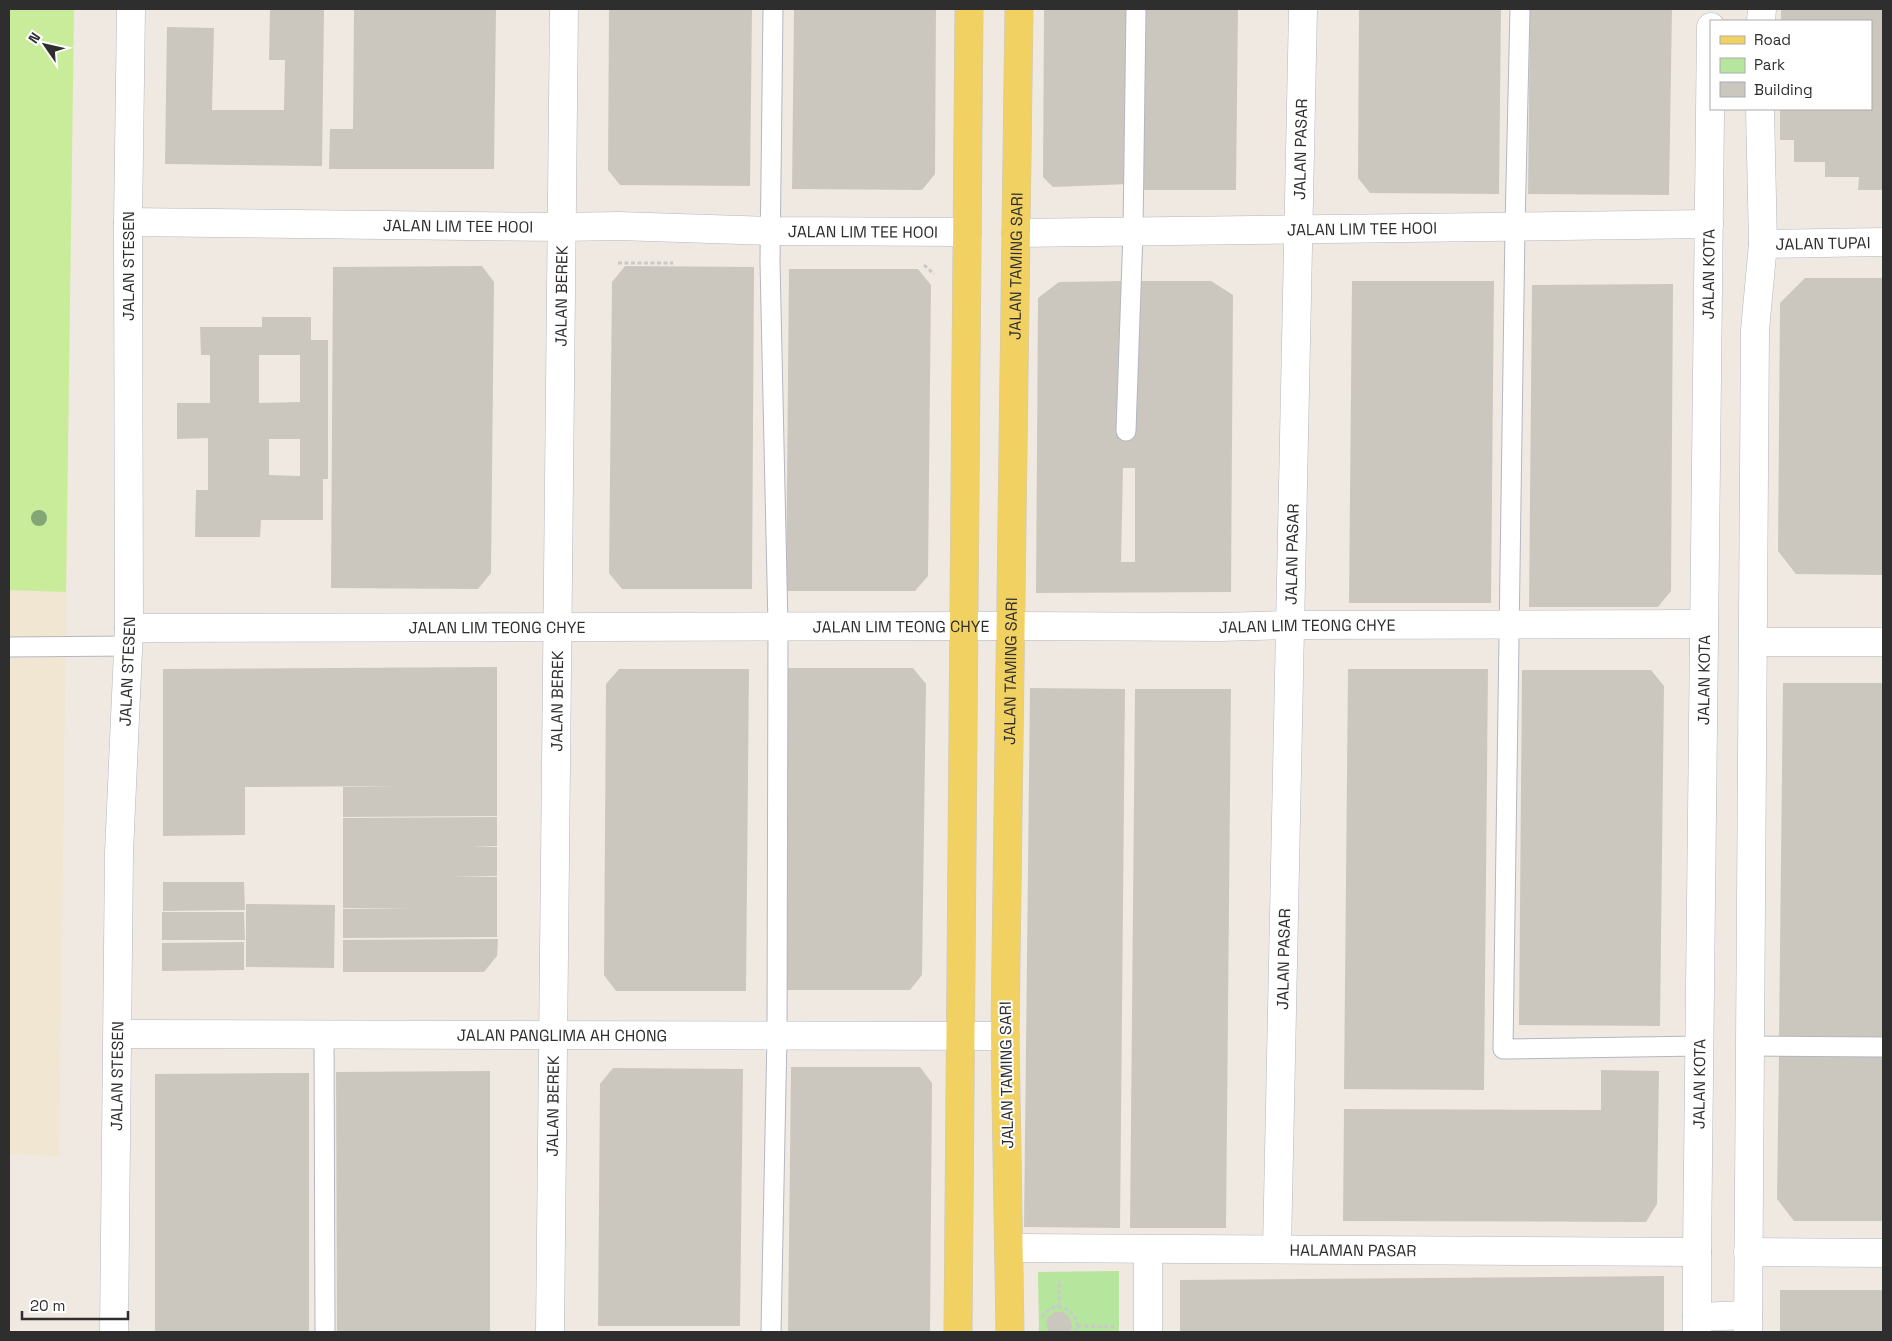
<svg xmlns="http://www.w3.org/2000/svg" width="1892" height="1341" font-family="'Space Grotesk',sans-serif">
  <rect width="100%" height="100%" fill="#efe9e1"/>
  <path fill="#f0e6d1" d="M9 9H74L59 1156 9 1154Z"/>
  <path fill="#b6e59e" d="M1119 1271V1332H1039L1038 1272Z"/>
  <path fill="#c9ec9a" d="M9 9H74L66 592 9 590Z"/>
  <path fill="#cbc7bf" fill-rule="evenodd" d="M270 9H324L322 166 165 164 167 27 214 28 212 110H284L285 60H269Z
    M354 9H496L494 169H329L330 129H353Z
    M609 9H752L750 186 620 185 608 170Z
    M794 9H936L935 174 922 190 792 189Z
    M1044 9H1131L1129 184 1053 187 1043 177Z
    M1142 9H1238L1236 190H1140Z
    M1359 9H1501L1499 194 1370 193 1358 178Z
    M1530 9H1672L1669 195 1528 194Z
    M1781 9H1883V190H1858L1859 177H1825V162H1794V140H1780V109H1871V21H1781Z
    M482 266 494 282 491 573 478 589 331 588 333 267Z
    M625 266 754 267 752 589H622L609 573 612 282Z
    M789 269H918L931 285 928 576 915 591H786Z
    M1805 278H1883V575L1796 574 1778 551 1780 303Z
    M1124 281 1131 436 1135 437 1136 281H1211L1233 295 1231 592 1036 593 1038 298 1059 282ZM1123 468H1135V562H1121Z
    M1352 281H1494L1491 603H1349Z
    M1673 284 1671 591 1658 607H1529L1532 285Z
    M262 317H311V340H328V479H323V520H261L260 537H195L196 490H208V438L177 439V403H210V355H201L200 327H262ZM259 355H300V402L259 403ZM269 439H300V476L269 475Z
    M497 667V816L343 817V787L398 786 245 787V835L163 836V669Z
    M784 668H913L926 684 922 975 910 990H780Z
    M619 669H749L746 991H616L604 975 606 684Z
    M1348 669H1488L1484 1090 1344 1089Z
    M1522 670H1651L1664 686 1660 1026 1519 1025Z
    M1783 683H1883V1039L1779 1038Z
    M1030 688 1125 689 1120 1228 1024 1227Z
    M1135 689H1231L1226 1228H1130Z
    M497 817V846L472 847H497V876L451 877H497V937L343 938V909L412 908H343V818Z
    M163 882H244L245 910 163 911Z
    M246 904 335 905 334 968 246 967Z
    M162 912H244L245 940H162Z
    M498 939 497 956 484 972H343V940Z
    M244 942V970L162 971V943Z
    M1779 1053H1883V1221H1794L1777 1199Z
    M791 1067H920L932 1083 930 1332H788Z
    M613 1068 743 1069 740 1326H598L600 1084Z
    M1601 1070 1659 1071 1657 1204 1646 1222 1343 1221 1344 1109 1601 1110Z
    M490 1071V1332H337L336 1072Z
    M309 1073V1332H155V1074Z
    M1664 1276V1332H1180V1280Z
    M1780 1290H1883V1332H1780Z
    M1055 1312H1063L1070 1318 1072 1326 1070 1332H1048L1046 1322 1048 1317Z"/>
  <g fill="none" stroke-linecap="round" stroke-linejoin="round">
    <defs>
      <path id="lane" d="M1520 9 1515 227 1503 1049 1699 1046
        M1126 431 1133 232 1136 9
        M9 647 128 646
        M324 1035 325 1332
        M1750 1046 1883 1047
        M771 1332 777 1036 778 626 770 262 773 9"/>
      <g id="street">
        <path id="s1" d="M128 222 562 227 618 226 770 231 967 232"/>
        <path id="s2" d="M1016 233 1709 224"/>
        <path id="s3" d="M1763 244 1883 242"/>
        <path id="s4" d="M129 628 1010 626 1220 627 1290 625 1704 624"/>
        <path d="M1753 642H1883"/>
        <path id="s5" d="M118 1034 1005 1036"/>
        <path id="s6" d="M1277 1249 1303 9"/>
        <path id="s7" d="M550 1332 564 9"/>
        <path d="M1148 1332V1249"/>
      </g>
      <g id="secondary">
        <path d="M1761 21 1762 9"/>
        <path id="s8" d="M1009 1248 1697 1252"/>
        <path d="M1748 1252 1883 1253"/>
        <path d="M1697 1317 1748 1315"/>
        <path id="s9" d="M114 1332 119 853 129 628 128 222 131 9"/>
        <path id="s10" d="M1697 1332V1252L1711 27"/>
        <path d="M1748 1332 1755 330 1763 244 1760 109"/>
      </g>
      <g id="primary">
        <path d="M958 1332 969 9"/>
        <path id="s11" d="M1010 1332 1005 1036 1019 9"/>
      </g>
    </defs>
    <use href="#lane" stroke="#b4b7c1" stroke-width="21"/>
    <use href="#street" stroke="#b4b7c1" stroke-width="29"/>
    <use href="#secondary" stroke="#b4b7c1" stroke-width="29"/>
    <use href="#primary" stroke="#c9c9c9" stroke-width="29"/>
    <path stroke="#c9c9c9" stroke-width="3" stroke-dasharray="4 2.5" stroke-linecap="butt" d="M618 263H673
      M924 265 934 274
      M1059 1307V1280
      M1042 1317C1054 1297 1083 1310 1076 1332
      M1078 1326 1117 1327"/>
    <use href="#lane" stroke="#fff" stroke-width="19"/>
    <use href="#street" stroke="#fff" stroke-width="28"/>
    <use href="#secondary" stroke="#fff" stroke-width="28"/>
    <use href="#primary" stroke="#f2d163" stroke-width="28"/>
  </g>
  <circle fill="#84a574" cx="39" cy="518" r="8"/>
  <g text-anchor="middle" stroke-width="4" stroke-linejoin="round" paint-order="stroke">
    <g font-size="16" fill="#2e2e2e" stroke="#fff">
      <text dy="6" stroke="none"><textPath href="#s6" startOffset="1100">JALAN PASAR</textPath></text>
      <text dy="6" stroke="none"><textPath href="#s1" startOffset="330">JALAN LIM TEE HOOI</textPath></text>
      <text dy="6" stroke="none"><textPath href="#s2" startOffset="346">JALAN LIM TEE HOOI</textPath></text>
      <text dy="6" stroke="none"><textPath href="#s1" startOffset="735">JALAN LIM TEE HOOI</textPath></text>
      <text dy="6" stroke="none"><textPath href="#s3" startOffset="60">JALAN TUPAI</textPath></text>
      <text transform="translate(128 266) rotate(-90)" y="6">JALAN STESEN</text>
      <text dy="6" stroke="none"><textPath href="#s11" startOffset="1066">JALAN TAMING SARI</textPath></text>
      <text dy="6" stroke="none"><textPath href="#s10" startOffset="1058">JALAN KOTA</textPath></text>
      <text dy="6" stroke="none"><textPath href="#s7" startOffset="1036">JALAN BEREK</textPath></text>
      <text dy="6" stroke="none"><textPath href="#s6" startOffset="695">JALAN PASAR</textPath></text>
      <text dy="6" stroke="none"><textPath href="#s4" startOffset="772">JALAN LIM TEONG CHYE</textPath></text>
      <text dy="6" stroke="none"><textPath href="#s4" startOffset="1178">JALAN LIM TEONG CHYE</textPath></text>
      <text dy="6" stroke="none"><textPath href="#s4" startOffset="368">JALAN LIM TEONG CHYE</textPath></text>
      <text dy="6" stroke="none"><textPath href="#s9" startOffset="661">JALAN STESEN</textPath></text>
      <text dy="6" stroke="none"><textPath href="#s11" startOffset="661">JALAN TAMING SARI</textPath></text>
      <text dy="6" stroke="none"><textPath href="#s10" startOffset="652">JALAN KOTA</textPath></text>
      <text dy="6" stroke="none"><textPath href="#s7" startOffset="631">JALAN BEREK</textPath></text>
      <text dy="6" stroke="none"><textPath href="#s6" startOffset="290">JALAN PASAR</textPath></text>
      <text dy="6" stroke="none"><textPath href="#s5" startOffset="444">JALAN PANGLIMA AH CHONG</textPath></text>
      <text dy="6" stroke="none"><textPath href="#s9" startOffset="256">JALAN STESEN</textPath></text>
      <text transform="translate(1006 1075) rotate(-91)" y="6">JALAN TAMING SARI</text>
      <text dy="6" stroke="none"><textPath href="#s10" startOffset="248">JALAN KOTA</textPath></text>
      <text dy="6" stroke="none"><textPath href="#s7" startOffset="226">JALAN BEREK</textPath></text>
      <text dy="6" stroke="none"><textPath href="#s8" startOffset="344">HALAMAN PASAR</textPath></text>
    </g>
  </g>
  <rect width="1892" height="1341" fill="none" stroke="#2e2e2e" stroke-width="20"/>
  <rect x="1710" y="20" width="162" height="90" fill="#ffffff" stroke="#ababab"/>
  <rect x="1720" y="36" width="25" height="8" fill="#f2d163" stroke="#ababab"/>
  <text x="1754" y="45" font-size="15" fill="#2e2e2e">Road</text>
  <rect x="1720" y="58" width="25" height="15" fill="#b6e59e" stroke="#ababab"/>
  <text x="1754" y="70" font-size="15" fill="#2e2e2e">Park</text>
  <rect x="1720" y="82" width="25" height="15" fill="#cbc7bf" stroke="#ababab"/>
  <text x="1754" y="95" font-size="15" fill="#2e2e2e">Building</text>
  <g transform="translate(45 45) rotate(304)" stroke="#ffffff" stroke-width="4" paint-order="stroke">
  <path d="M0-4L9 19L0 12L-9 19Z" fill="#2e2e2e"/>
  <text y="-8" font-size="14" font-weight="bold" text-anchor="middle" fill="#2e2e2e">N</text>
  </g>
  <path d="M22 1311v8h106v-8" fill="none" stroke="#2e2e2e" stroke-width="2.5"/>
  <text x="30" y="1311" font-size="15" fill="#2e2e2e" stroke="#ffffff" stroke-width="4" paint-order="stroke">20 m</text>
</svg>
